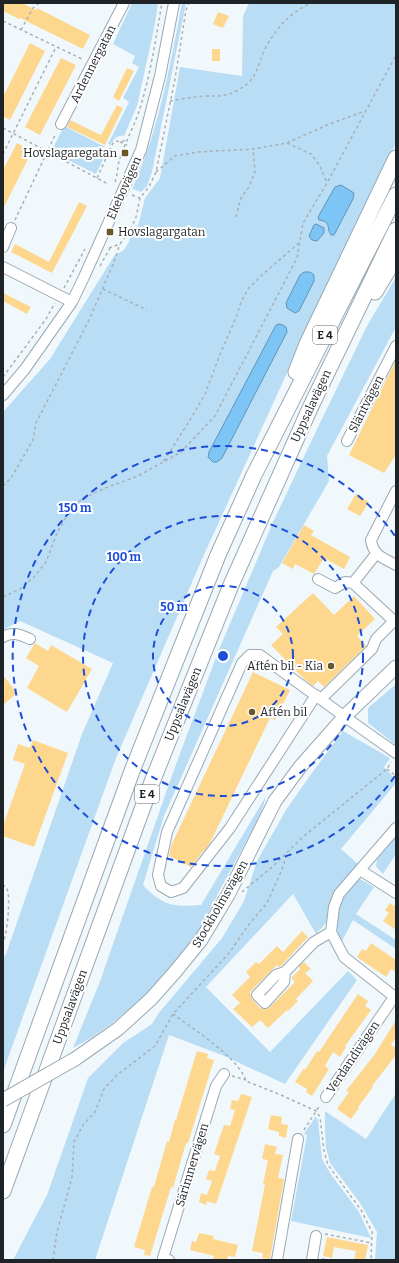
<svg xmlns="http://www.w3.org/2000/svg" width="399" height="1263" font-family="Bitter,serif">
  <rect width="100%" height="100%" fill="#f1f8fc"/>
  <path fill="#baddf6" d="M132 3H158L155 24 137 106 124 136C117 135 114 139 110 145L108 144 129 102 123 98 139 67 132 63 135 56 113 44Z
    M182 3H186L152 172 147 186 141 192 132 189C159 130 170 66 182 3Z
    M249 3H396V143L292 362 203 557 116 758 3 1072V958L6 954 82 734 113 663 20 621 3 630V412L50 359 114 256 124 250 138 226 145 198 160 178 180 67 242 76 243 16Z
    M64 126 105 147 53 148Z
    M107 151 96 174 54 153Z
    M396 277V327L327 456 329 481 279 567 273 571 164 816 143 885C163 906 173 907 201 905L266 796 261 814C248 838 235 862 222 886 212 905 204 924 191 942 163 982 116 1026 73 1048L99 984 175 767 218 652 273 522 318 427 367 326Z
    M396 684V745L368 723V708Z
    M343 731 390 758 384 767 396 780V783L341 849 358 864 336 889 329 908 326 923 316 934 293 894 206 987 270 1052 348 971 357 980 285 1084 222 1055 169 1035 95 1260H13L47 1195 88 1078 123 1043 152 1024 158 1014 222 938 244 901 257 861 286 810 309 777Z
    M396 836V854L383 874 376 866 377 859Z
    M358 878 374 887 356 914 396 940V949L353 920 341 943C330 912 341 902 358 878Z
    M396 1093V1260H375L377 1232 360 1203 330 1163 326 1148 325 1130V1111L366 1139Z
    M316 1116 318 1120 322 1159 330 1173 359 1212 371 1238 291 1221 307 1135 304 1134Z"/>
  <path fill="#7cc5f5" stroke="#6094b7" d="M341 185 354 193 353 199 334 235H331C326 228 332 222 319 220L318 217 335 187Z
    M316 224 324 228V233L317 241 312 240 309 236 314 225Z
    M304 272H310L314 275V281L299 311 295 313 287 308 286 303 300 275Z
    M279 324 283 325 286 327 287 332 222 458 217 462H213L208 457 209 452 276 325Z"/>
  <path fill="#fcd78d" d="M3 3H22L36 10 37 8 90 35 83 49 20 18 19 19 3 11Z
    M218 12 229 16 223 28 213 24Z
    M30 43 45 51 10 120 3 116V97Z
    M212 49H220V61H212Z
    M61 58 76 65 40 135 25 127Z
    M127 68 134 71 119 101 113 97Z
    M117 105 123 108 105 145 67 127 70 120 101 135Z
    M17 143 32 151 3 209V170Z
    M79 202 87 206 52 273 11 252 15 244 49 262Z
    M3 293 31 307 27 314 3 301Z
    M396 360V455L384 473 349 455Z
    M356 494 369 502 360 516 347 509Z
    M304 525 314 531 311 535 350 557 344 569 324 558 314 574 295 564 293 569 282 563Z
    M313 593 334 615 354 596 375 619 357 636 366 646 324 687 318 681 313 686 303 678 271 645 283 634 276 627Z
    M35 643 48 651 51 645 92 669 67 712 27 688 39 666 26 658Z
    M253 672 290 690 275 720 270 718 210 843 204 851H203L191 867 169 856 171 846Z
    M3 675 17 693 3 705Z
    M33 740 68 753 34 847 3 836V826L25 764 13 760 18 744 30 748Z
    M390 903 394 906 396 903V930L383 921 389 913 385 910Z
    M302 931 308 937 281 966 279 967 277 965 250 992 252 999 260 1008 268 1009 295 982 291 978 300 969 299 966 304 962 311 969 305 973 313 981 296 999 298 1001 288 1011 287 1010 268 1028 260 1020 252 1027 233 1009 240 1003 232 995 250 977 246 972 256 962 259 964 277 946 283 952Z
    M371 943 396 960V972L391 969 386 977 357 957 362 949 366 951Z
    M358 994 368 1001 365 1006 371 1010 345 1046 346 1047 340 1057 333 1052 325 1066 329 1069 312 1096 306 1092 307 1089 295 1082 304 1068 305 1070 317 1051 319 1052Z
    M396 1020V1037L391 1045 396 1048V1055L372 1086 373 1087 358 1107 359 1108 351 1119 337 1109 349 1092 346 1091 375 1054Z
    M197 1051 208 1054 207 1058 214 1060 188 1143H186L173 1188 171 1187 150 1256 144 1255 145 1250 134 1247 152 1187H154L167 1141 169 1142 175 1120H176Z
    M241 1094 252 1097 216 1204 207 1201 206 1205 199 1202 201 1193 207 1195 212 1181 206 1179 209 1170 215 1171 220 1156 214 1154 224 1125 230 1126 235 1110 230 1109 232 1100 238 1101Z
    M271 1115 282 1117 281 1124 288 1125 286 1138 279 1136V1132L268 1129Z
    M265 1144 277 1147 275 1154 283 1155 278 1178 284 1179 270 1259 262 1258 263 1253 252 1251 265 1184H263L268 1160 262 1159Z
    M199 1233 214 1236 213 1239 238 1245 235 1257 228 1256 227 1260H219L213 1259 214 1256 190 1250 192 1241 196 1242Z
    M327 1237 368 1245 365 1260H354L356 1251 334 1247 332 1258 323 1256Z"/>
  <g fill="none" stroke-linecap="round" stroke-linejoin="round">
    <defs>
      <path id="minor" d="M61 124 124 3
        M3 247 11 228
        M3 267 72 302
        M3 395 25 369 72 302 84 277 141 150 160 76 174 3
        M347 441 396 346
        M396 491 371 540C373 556 384 558 396 565
        M318 579 335 588 345 582 353 583
        M3 637C13 631 20 635 30 639
        M316 695 230 828 183 888 171 892 161 886 158 875 167 832 242 663 250 655H260C305 688 350 721 396 753
        M321 699 372 649 376 639 394 621 353 583 376 554
        M396 828 339 894 334 907 331 932 344 957 396 998
        M360 870 396 893
        M285 972 284 982 265 1003 257 995 276 975 285 972 314 942 331 932
        M326 1097 394 997
        M169 1260 163 1258 216 1086 224 1074
        M277 1260 298 1139
        M312 1260 316 1236"/>
      <path id="major" d="M75 1059 118 1029 151 999 175 972 201 940 228 895 275 801 300 767 345 716 396 667"/>
      <path id="highway" d="M375 292 396 257
        M296 372 307 344 396 158
        M3 1125 132 771 218 555 254 475 396 195
        M3 1191 152 782 231 585 311 406 396 230"/>
    </defs>
    <use href="#minor" stroke="#99a9b3" stroke-width="12"/>
    <use href="#major" stroke="#99a9b3" stroke-width="15"/>
    <use href="#highway" stroke="#99a9b3" stroke-width="17"/>
    <path stroke="#a8afb3" stroke-width="1.5" stroke-dasharray="3 3" stroke-linecap="butt" d="M3 21 84 60
      M21 30 33 8 39 3
      M170 101C181 99 192 97 204 96 216 96 225 97 236 91 258 81 257 65 266 47 277 27 290 13 311 3
      M3 128 108 184
      M120 142 127 145
      M287 143 327 125 365 111
      M49 151 110 149
      M3 154 56 47
      M156 172 175 156 198 152 253 149 287 143 311 154 320 166 327 183
      M97 178 113 143 117 141 120 142 126 140
      M115 182C118 174 117 166 120 158 126 140 136 123 141 105 151 72 156 37 162 3
      M132 195 140 198
      M236 217 241 198 249 187 255 171 253 149
      M15 220 56 133
      M109 248 120 244 131 229 136 217 140 198 149 187 156 172 175 79 186 10 189 3
      M100 266 110 248
      M64 288 85 249
      M103 289 147 310
      M3 377 46 319 55 303
      M164 461 193 415 205 394 221 352 237 315 241 302 248 289 262 275 300 242
      M3 486 11 478 33 440 36 423 89 320 114 262 120 244
      M3 597 20 589 34 577 46 562 57 533 71 508 82 499 103 489 138 476 181 452 215 416 297 258 303 223 327 183 396 55
      M387 769 396 776
      M3 884C4 886 6 887 7 889 11 897 7 935 3 943
      M242 892 271 868 304 836 387 769 391 762
      M173 1014C193 1029 239 1058 246 1081L281 1095 316 1111 320 1117 324 1151 328 1165 361 1210 372 1232 371 1260
      M232 1076 246 1080
      M304 1130 320 1105
      M325 1234 372 1243
      M322 1259 327 1260
      M53 1260 57 1232 72 1177 74 1142 83 1125 95 1112 104 1089 117 1075 155 1046 173 1014 230 952 247 927 267 903 281 872 287 854"/>
    <use href="#minor" stroke="#fff" stroke-width="10"/>
    <use href="#major" stroke="#fff" stroke-width="13"/>
    <use href="#highway" stroke="#fff" stroke-width="15"/>
    <defs>
      <path id="major-bridge" d="M3 1100 75 1059"/>
    </defs>
    <use href="#major-bridge" stroke="#99a9b3" stroke-width="15" stroke-linecap="butt"/>
    <use href="#major-bridge" stroke="#fff" stroke-width="13"/>
  </g>
  <g fill="none" stroke="#1d4ed8" stroke-width="2" stroke-dasharray="7 5">
    <circle cx="223" cy="656" r="70"/>
    <circle cx="223" cy="656" r="140"/>
    <path d="M395 776A210 210 0 1 1 395 536"/>
  </g>
  <g fill="#6d5626" stroke="#fff" stroke-width="1.5">
    <rect x="121" y="149" width="8" height="8" rx="2"/>
    <rect x="106" y="228" width="8" height="8" rx="2"/>
    <circle cx="331" cy="666" r="4"/>
    <circle cx="252" cy="712" r="4"/>
  </g>
  <g text-anchor="middle" stroke-width="4" stroke-linejoin="round" paint-order="stroke">
    <g fill="#fff" stroke="#616568" stroke-width="1">
      <rect x="313" y="326" width="24" height="18" rx="3"/>
      <rect x="135" y="785" width="24" height="18" rx="3"/>
    </g>
    <g font-size="11" font-weight="bold" fill="#1d2327">
      <text x="325" y="339">E 4</text>
      <text x="147" y="798">E 4</text>
    </g>
    <g font-size="12" fill="#1d2327" stroke="#fff">
      <text transform="translate(93 64) rotate(-63)" y="4">Ardennergatan</text>
      <text transform="translate(124 188) rotate(-66)" y="4">Ekebovägen</text>
      <text transform="translate(366 404) rotate(-63)" y="4">Släntvägen</text>
      <text transform="translate(311 406) rotate(-65)" y="4">Uppsalavägen</text>
      <text transform="translate(183 704) rotate(-68)" y="4">Uppsalavägen</text>
      <text transform="translate(220 904) rotate(-60)" y="4">Stockholmsvägen</text>
      <text transform="translate(70 1007) rotate(-70)" y="4">Uppsalavägen</text>
      <text transform="translate(353 1057) rotate(-56)" y="4">Verdandivägen</text>
      <text transform="translate(192 1165) rotate(-73)" y="4">Särimnervägen</text>
    </g>
    <g font-size="12" fill="#1d2327" stroke="#fff" text-anchor="end">
      <text x="117" y="157">Hovslagaregatan</text>
      <text x="118" y="236" text-anchor="start">Hovslagargatan</text>
      <text x="323" y="670">Aftén bil - Kia</text>
      <text x="260" y="716" text-anchor="start">Aftén bil</text>
    </g>
  </g>
  <circle cx="223" cy="656" r="6" fill="#1d4ed8" stroke="#fff" stroke-width="2"/>
  <g font-size="12" text-anchor="middle" font-weight="bold" fill="#1d4ed8" stroke="#fff" stroke-width="4" stroke-linejoin="round" paint-order="stroke">
    <text x="75" y="512">150 m</text>
    <text x="124" y="561">100 m</text>
    <text x="174" y="611">50 m</text>
  </g>
  <rect width="399" height="1263" fill="none" stroke="#1d2327" stroke-width="8"/>
</svg>
